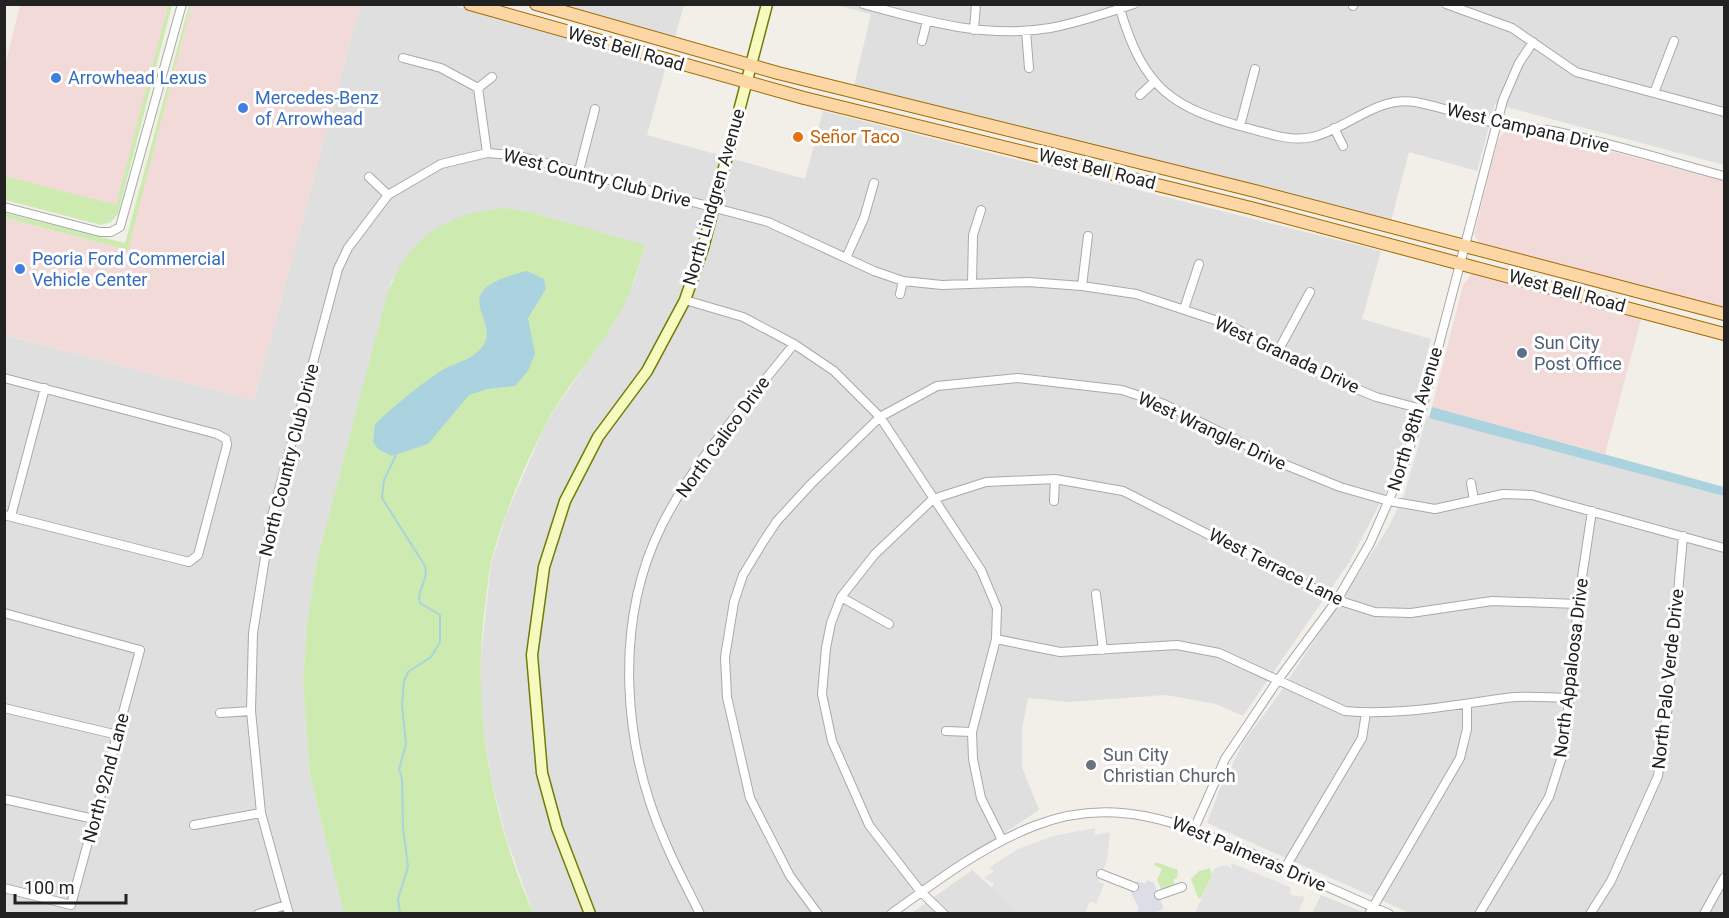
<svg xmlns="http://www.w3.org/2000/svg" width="1729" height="918" font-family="Roboto,sans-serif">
  <rect width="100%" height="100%" fill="#f2efe9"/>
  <path fill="#e0dfdf" d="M449 4 666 66 647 135 805 179 823 111 1381 251 1362 319 1431 339 1395 474 1350 561 1243 716 1216 704 1166 695 1069 702 1028 698 1022 729V767L1039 810 884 913H533L506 837 492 783 484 735 479 675 491 564 507 513 543 430 555 409 614 324 635 280 645 246 531 212 507 208 392 280 316 564 307 624 303 682 310 776 344 913 5 914 4 335 254 400 360 5Z
    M554 5H684L675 37Z
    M836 5H1724V165L1495 104 1477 171 1409 152 1391 221 854 86 871 14Z
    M1427 416 1724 496V913H1410L1207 823 1219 791 1244 741 1275 700 1388 528 1404 495Z
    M972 870 1021 913 910 914Z
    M1321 895 1365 913H1312Z"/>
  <path fill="#f2dad9" d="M20 5H168L116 206 5 176V65Z
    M191 5H360L254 400 5 335 4 218 125 249 131 237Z
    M1504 132 1561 138 1724 181V307L1480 244 1474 234 1498 140Z
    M1472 274 1641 319 1605 454 1432 407 1463 285Z"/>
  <path fill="#cdebb0" d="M168 5H172L118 214 111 222 101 225 5 200V176L116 205Z
    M189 5H191L128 250 5 218V213L125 243Z
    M507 208 531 212 645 245C637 273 629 300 613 325 594 356 569 384 551 415 526 461 505 511 491 562 488 577 487 593 485 607 471 711 492 818 533 913L344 914 310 776 303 682 307 624 316 564 385 302C404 240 444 212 507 208Z
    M1156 862 1178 870 1177 878 1173 880 1176 886 1162 891 1157 880 1162 869 1154 865Z
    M1210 868 1212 875 1201 898H1198L1191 879 1199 871Z"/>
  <path fill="#e2e2e2" d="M1095 828V835L1110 832 1107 861 1098 881 1104 884 1096 904 1090 901 1085 913H1021L991 889 994 884 984 878 994 871 990 867 1018 849 1053 836Z
    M1231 863 1290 887 1291 895 1305 897 1298 913H1195L1215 868 1227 865 1232 869Z"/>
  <path fill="#dddde8" d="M1147 880 1154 883 1163 907 1162 910 1152 913H1136L1139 908 1131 893 1137 881 1145 884Z"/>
  <path fill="#aad3df" d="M527 271 544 279 546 289 528 318 535 354 528 371 515 386 487 389 469 395 428 444 392 456 378 449 373 442 375 424C395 405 417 387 439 372 454 362 469 363 482 347 504 319 439 292 527 271Z
    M1432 407 1724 487V496L1429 418Z"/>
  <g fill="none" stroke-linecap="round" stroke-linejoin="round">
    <path stroke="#aad3df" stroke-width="2" d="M396 455 384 480 382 498 425 566C429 581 416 590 420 603L440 615V642L431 657 408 672 404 681 402 705 406 744 399 769 402 779 403 827 408 867 398 899 400 914"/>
    <defs>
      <path id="street" d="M863 4C925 21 985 39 1050 28 1078 23 1107 13 1134 4
        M1446 4 1512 28 1576 72 1724 112
        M1353 6 1354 4
        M1120 9C1144 90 1172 108 1251 129 1271 134 1292 142 1313 137 1349 128 1376 96 1415 102 1443 107 1471 118 1499 124 1517 128 1535 128 1553 131 1610 143 1668 161 1724 176
        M974 30 976 4
        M1026 31 1029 68
        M922 41 927 21
        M403 58 441 68 478 88 487 153
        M478 88 492 77
        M1654 93 1674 41
        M1140 95 1154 82
        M1240 126 1255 69
        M1334 128 1343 146
        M579 171 595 109
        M369 177 388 195
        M4 207 100 232H111L120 227 182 4
        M846 258 864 218 874 183
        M972 284 973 235 981 210
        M1082 286 1088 236
        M900 294 903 281
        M685 300 743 317 794 344 834 371 880 417 981 570 997 608 996 639 972 732 973 759 981 798 1002 840
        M1184 309 1199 264
        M1278 351 1310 292
        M4 378 217 434 226 439 227 445 198 555 189 562 4 515
        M1471 483 1474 500
        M1054 501 1055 479
        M11 516 45 388
        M1096 594 1103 650
        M841 597 889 624
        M4 613 140 650 71 905 4 888
        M996 639 1060 652 1177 645 1219 653 1345 711C1399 716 1453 705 1506 698 1526 695 1550 698 1571 698
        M4 708 118 735
        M220 713 251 711
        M946 731 972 732
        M4 799 94 819
        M194 825 261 813
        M1194 829 1225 759 1278 680 1337 600 1370 543 1403 468 1422 409 1503 100 1519 63 1533 42
        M1285 868 1362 738 1366 713
        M1101 874 1134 887
        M1159 895 1182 887
        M258 914 286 905
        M289 914 261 813 251 711 253 633 271 520 338 269 348 248 388 195 441 164 487 153 515 155 768 222 874 271 903 281 942 285 1028 282 1082 286 1136 294 1227 324 1321 374 1376 397 1422 409
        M700 914C689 891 676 868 666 844 623 748 613 624 661 527 694 460 748 402 794 344
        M818 914 790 876 750 798 727 697 725 657 734 602 743 575 763 542 777 521 811 484 880 417 937 386 1018 378 1122 390 1164 404 1286 465 1340 487 1389 501 1435 509 1503 494 1532 495 1724 548
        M891 914C935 882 983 846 1034 826 1117 793 1184 825 1260 857 1303 876 1346 895 1389 914
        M944 914 921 892 869 825 832 741 822 694 826 648 831 623 841 597 875 554 933 499 986 482 1055 479 1123 491 1337 600 1375 612 1411 613 1492 601 1578 604
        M1369 914 1460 758 1467 729V705
        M1479 914 1549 797 1564 750 1578 604 1592 511
        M1590 914 1611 881 1658 776 1668 706 1683 536
        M1704 914 1724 878"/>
      <path id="secondary" d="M590 914 557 828 542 773 532 655 544 567 565 501 598 437 647 371 685 300 703 248 767 4"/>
      <path id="primary" d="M470 4 804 98 1251 208 1724 334
        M536 4 778 73 1255 191 1724 314"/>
    </defs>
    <use href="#street" stroke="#a9a9a9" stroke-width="10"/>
    <use href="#secondary" stroke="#707d05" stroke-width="13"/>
    <use href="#primary" stroke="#a06b00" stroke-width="14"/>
    <use href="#street" stroke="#fff" stroke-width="8"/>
    <use href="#secondary" stroke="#f7fabf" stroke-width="10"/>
    <use href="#primary" stroke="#fcd6a4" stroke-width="12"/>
  </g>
  <g fill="#3f7fe0" stroke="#fff" stroke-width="2">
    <circle cx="56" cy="78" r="6"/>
    <circle cx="243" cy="108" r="6"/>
    <circle cx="20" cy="269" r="6"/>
  </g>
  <circle fill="#e8710a" stroke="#fff" stroke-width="2" cx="798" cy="137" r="6"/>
  <circle fill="#5c6f8a" stroke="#fff" stroke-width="2" cx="1522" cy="353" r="6"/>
  <circle fill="#6b7280" stroke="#fff" stroke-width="2" cx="1091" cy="765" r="6"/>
  <g text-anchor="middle" stroke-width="6" stroke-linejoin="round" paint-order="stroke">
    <g font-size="18" fill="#222" stroke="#fff">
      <text transform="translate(626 49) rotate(16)" y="6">West Bell Road</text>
      <text transform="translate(1528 128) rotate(13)" y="6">West Campana Drive</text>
      <text transform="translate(1097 169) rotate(14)" y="6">West Bell Road</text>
      <text transform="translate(597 178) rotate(14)" y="6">West Country Club Drive</text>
      <text transform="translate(714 197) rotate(-74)" y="6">North Lindgren Avenue</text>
      <text transform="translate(1567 291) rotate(15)" y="6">West Bell Road</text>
      <text transform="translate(1287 355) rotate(25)" y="6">West Granada Drive</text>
      <text transform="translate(1415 419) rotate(-73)" y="6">North 98th Avenue</text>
      <text transform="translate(1212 431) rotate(25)" y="6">West Wrangler Drive</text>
      <text transform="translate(723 437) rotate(-54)" y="6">North Calico Drive</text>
      <text transform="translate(289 460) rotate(-76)" y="6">North Country Club Drive</text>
      <text transform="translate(1276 567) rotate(27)" y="6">West Terrace Lane</text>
      <text transform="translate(1571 668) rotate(-83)" y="6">North Appaloosa Drive</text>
      <text transform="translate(1668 679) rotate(-84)" y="6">North Palo Verde Drive</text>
      <text transform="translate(106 778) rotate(-75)" y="6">North 92nd Lane</text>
      <text transform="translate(1249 854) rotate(23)" y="6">West Palmeras Drive</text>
    </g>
    <g font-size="18" fill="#366cbe" stroke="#fff" text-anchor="start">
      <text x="68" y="84">Arrowhead Lexus</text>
      <text x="255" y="104">Mercedes-Benz<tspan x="255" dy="21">of Arrowhead</tspan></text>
      <text x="32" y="265">Peoria Ford Commercial<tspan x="32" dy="21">Vehicle Center</tspan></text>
    </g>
    <g font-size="18" fill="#c56008" stroke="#fff" text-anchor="start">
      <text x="810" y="143">Señor Taco</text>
    </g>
    <g font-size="18" fill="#4e5e75" stroke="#fff" text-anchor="start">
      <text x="1534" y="349">Sun City<tspan x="1534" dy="21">Post Office</tspan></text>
    </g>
    <g font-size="18" fill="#5b616d" stroke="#fff" text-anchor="start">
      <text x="1103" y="761">Sun City<tspan x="1103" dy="21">Christian Church</tspan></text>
    </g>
  </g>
  <rect width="1729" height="918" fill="none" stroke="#222222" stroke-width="12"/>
  <path d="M15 894v9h111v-9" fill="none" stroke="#222222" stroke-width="3"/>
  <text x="24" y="894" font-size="18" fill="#222222" stroke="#ffffff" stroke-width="4.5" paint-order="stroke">100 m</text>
</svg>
